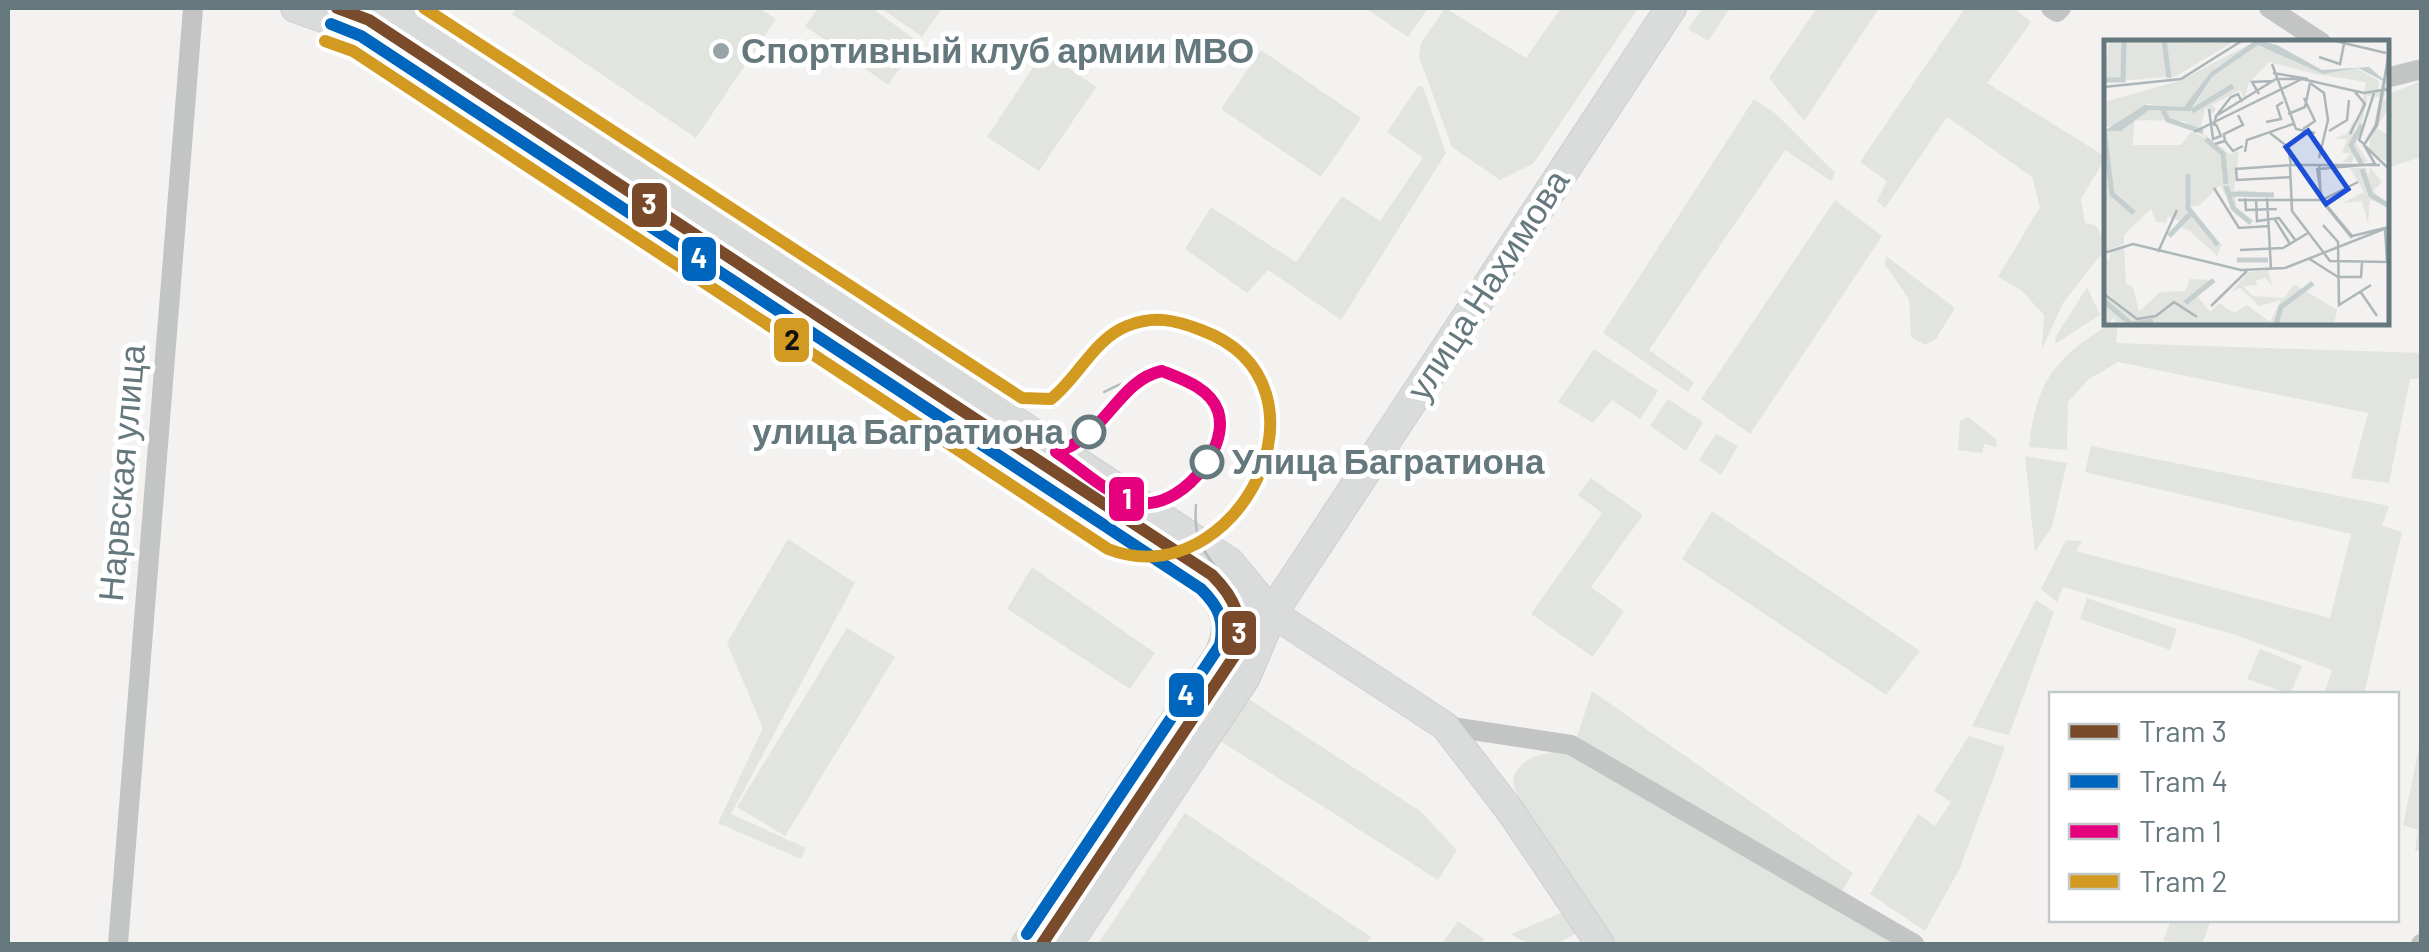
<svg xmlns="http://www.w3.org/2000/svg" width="2429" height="952" font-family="Barlow,sans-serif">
  <rect width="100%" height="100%" fill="#f3f2f1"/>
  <path fill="#e2e4df" d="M517 8H759L776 19 696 138 512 14Z
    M818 8H872L918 42 888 85 805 26Z
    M881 8H942L922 37Z
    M1365 8H1428L1408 37Z
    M1445 8 1526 58 1561 8H1638L1533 164 1500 180 1452 147 1419 57 1421 43Z
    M1703 8H1730L1708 41 1688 29Z
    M1817 8H1879L1804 121 1769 78Z
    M1965 8H2014L2031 22 1987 83 2106 157 2081 199 2085 223 2097 226 2106 248 2063 303 2042 349 2044 315 2021 290 1998 277 2040 207 2032 177 1947 117 1885 208 1877 201 1887 181 1860 162Z
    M1261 50 1361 118 1321 177 1221 109Z
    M1044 51 1096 87 1039 171 987 137Z
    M2421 81V157L2387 168V95Z
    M1418 86 1423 87 1446 153 1341 320 1268 270 1247 293 1185 249 1211 207 1296 262 1342 196 1380 221 1423 158 1387 132Z
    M1754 99 1775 113 1835 173 1831 181 1785 150 1649 350 1694 382 1688 392 1603 333Z
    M1835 200 1882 236 1750 434 1701 399Z
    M1886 256 1955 308 1936 339 1925 345 1911 337 1909 299 1885 265Z
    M2087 287 2100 315 2055 344 2056 336Z
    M2112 323H2118L2116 343 2421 353V378L2410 379 2389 483 2351 478 2368 413 2118 362 2089 379 2068 402 2067 450 2029 447C2036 381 2055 357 2112 323Z
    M1594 349 1658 391 1640 419 1612 400 1593 423 1558 402Z
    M1668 399 1703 422 1686 451 1650 426Z
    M1968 417 1996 439 1997 447 1984 444 1982 453 1958 450 1960 421Z
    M1716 434 1738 446 1721 475 1699 460Z
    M2091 446 2389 506 2382 526 2402 532 2364 694H2324L2332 670 2236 635 2063 587 2057 602 2041 589 2066 540 2082 541 2076 551 2330 618 2351 534 2085 472Z
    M2025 456 2067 463 2052 527 2035 552Z
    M1591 478 1643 515 1591 587 1624 611 1593 657 1531 614 1602 513 1578 495Z
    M1712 511 1920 651 1886 695 1682 559Z
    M788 539 855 583 731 814 806 848 801 859 718 823 763 728 727 643Z
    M1032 567 1155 653 1130 689 1007 609Z
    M2087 598 2177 629 2170 650 2080 619Z
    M2036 600 2054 612 2009 735 1972 726Z
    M847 628 895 657 785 836 737 807Z
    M2260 649 2302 666 2290 694 2247 679Z
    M1592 691 1853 873 1841 893 1577 737Z
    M1241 694 1420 811 1457 850 1438 880 1214 737Z
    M1969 736 2005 747 1960 868 1925 931 1870 894 1918 814 1935 826 1951 802 1934 791Z
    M2421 739V852L2415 850 2418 830 2403 825Z
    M1564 751 1897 944H1612C1586 905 1519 823 1513 779 1520 756 1544 753 1564 751Z
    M1185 813 1371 937 1366 944H1098Z
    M1561 913 1576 933C1554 948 1533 949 1511 934Z
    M2171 920H2211L2202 944 2163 941Z
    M1458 921 1484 939 1481 944H1442Z"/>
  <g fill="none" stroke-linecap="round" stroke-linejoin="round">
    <defs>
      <path id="secondary" d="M295 8 363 32 1208 586 1272 613 1445 726 1511 812 1600 944
        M386 8 1230 562 1268 608
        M1208 587C1229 614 1231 628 1217 659"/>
      <path id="primary" d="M1027 944 1217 659 1266 618
        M1067 944 1245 677 1272 613 1671 8"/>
    </defs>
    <use href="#secondary" stroke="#cecfcf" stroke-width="30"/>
    <use href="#primary" stroke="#cecece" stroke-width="32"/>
    <path stroke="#c3c5c5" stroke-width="20" d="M2051 8 2057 12 2061 8
      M2269 8 2321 42
      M2386 78 2422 69
      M1445 726 1571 745 1914 944
      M118 944 193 8
      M2421 944H2422"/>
    <use href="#secondary" stroke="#dadbdb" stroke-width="28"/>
    <use href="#primary" stroke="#dadbdb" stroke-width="30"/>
    <path stroke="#b9bcbc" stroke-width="2.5" d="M1104 392C1170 356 1226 391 1221 466
      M1078 428C1072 457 1073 472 1091 496
      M1196 505C1194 532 1198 546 1216 567"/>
    <defs>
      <path id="tram-1" d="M337 8 369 20 1212 575C1236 599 1243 618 1237 652L1042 944"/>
      <path id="tram-2" d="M331 24 361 36 1201 589C1219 607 1225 620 1220 645L1027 934"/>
      <path id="tram-3" d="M1162 371C1182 379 1210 388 1218 411 1231 450 1177 513 1136 502 1109 496 1079 467 1056 452 1105 438 1118 380 1162 371Z"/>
      <path id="tram-4" d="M325 41 353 51 1108 549C1236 599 1347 384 1201 330 1175 320 1154 315 1127 326 1094 339 1078 378 1051 399L1022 398 424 8"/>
    </defs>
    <use href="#tram-1" stroke="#fff" stroke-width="20"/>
    <use href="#tram-2" stroke="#fff" stroke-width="20"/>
    <use href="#tram-3" stroke="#fff" stroke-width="20"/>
    <use href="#tram-4" stroke="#fff" stroke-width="20"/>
    <use href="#tram-1" stroke="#7a4b2a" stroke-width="12"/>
    <use href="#tram-2" stroke="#0065bd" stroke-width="12"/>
    <use href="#tram-3" stroke="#e5007d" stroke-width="12"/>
    <use href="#tram-4" stroke="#d29a20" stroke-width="12"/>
  </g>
  <circle fill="#97a3a6" stroke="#fff" stroke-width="4" cx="721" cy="51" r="10"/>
  <g fill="#fff" stroke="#65787e" stroke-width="5">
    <circle cx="1089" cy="432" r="15"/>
    <circle cx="1207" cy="462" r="15"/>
  </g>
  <g text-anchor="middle" stroke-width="10" stroke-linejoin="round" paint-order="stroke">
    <g font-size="35" font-weight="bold" fill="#65787e" stroke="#fff" text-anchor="start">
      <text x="741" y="63">Спортивный клуб армии МВО</text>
    </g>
    <g font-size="35" fill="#65787e" stroke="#fff">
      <text transform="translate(1488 285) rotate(-57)" y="12">улица Нахимова</text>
      <text transform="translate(122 473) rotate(-85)" y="12">Нарвская улица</text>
    </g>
    <g font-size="35" font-weight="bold" fill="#65787e" stroke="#fff" text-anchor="end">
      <text x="1064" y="444">улица Багратиона</text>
      <text x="1232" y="474" text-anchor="start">Улица Багратиона</text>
    </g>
  </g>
  <g transform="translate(2104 40)">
    <rect width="285" height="285" fill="#f3f2f1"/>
    <path d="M5 0 112 3 132 0 72 36 16 41 0 39ZM154 0 113 27 80 68 44 64 15 86 0 87V62L75 41ZM154 5 219 34 252 28 275 41 274 51 285 44 279 60 285 59V67L273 88 285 96V123L264 111 276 57 263 56V62L253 100 252 102 264 122 255 123 251 114 248 123 239 122 247 113H238L243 99H229L244 93 250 79 251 94 262 42 211 34 165 22 144 44 141 59 136 50 108 65 112 69 109 74 101 68 96 91 126 114 135 111 130 152 135 150 150 151 171 155 132 154V168L153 183 132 175 116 145 96 165 84 167 109 203 118 204 113 216 86 191 76 187 64 199 77 182 64 176 62 183 52 182 47 169 20 195V204L0 212V91H17L45 70 89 68 108 37ZM30 80 80 81 102 98 87 92 77 105H29ZM266 127 278 142 269 151 285 166 266 160 264 183 258 161 238 163 260 152 246 128H262L264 136ZM20 206 22 244 29 247 35 272 56 252 81 251 86 239 108 240 94 257 106 272 115 263 130 273 143 265 166 282 177 260 155 266 136 248 127 252 145 232 164 230 168 245 161 238 151 241 157 249 154 245 139 246 149 256 180 258 190 244 233 270 230 285H11V277L2 285 0 256 10 259 0 252V214L5 221 7 211Z" fill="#e2e4df" fill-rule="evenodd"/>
    <path d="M152 0 173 5 218 30 265 27 285 44 254 28 219 34 154 5 108 37 86 71 45 70 17 91H0L41 65 80 67 107 32Z" fill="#c5cfd0"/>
    <path fill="none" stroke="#c5cfd0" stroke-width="5" d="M60 0 65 38M0 40H19L20 0M58 68 64 80 99 92M88 71 129 46M258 85 247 105 258 125M0 90 8 154 30 173M102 99 119 114 122 144M258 129 267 155 285 166M84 134V168L114 205M122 146 129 168 147 183M125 154 170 155M65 196 87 173M133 220H164M0 261 27 284 49 281M81 263 110 240M172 285 177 267 209 243"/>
    <path fill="none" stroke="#adb6b9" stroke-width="2.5" d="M227 0 282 13M285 14 273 85 260 105 285 129M215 17 236 24 240 4M168 24 192 89 211 93M169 33 204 39M198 39 260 53 285 49M206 43 220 53 224 80 215 118M0 47 77 39 139 0M155 54 148 42 170 41M105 69 109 99 117 96 112 84M184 74 201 67 206 43M112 76 127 57 134 54 138 62M162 82 177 79 173 66 179 62M110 86 112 76 172 39H198M199 89 211 81 200 58M225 91 243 80 245 60M90 92 198 39M166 93 184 107 187 125M246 94 261 64 251 52M121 101 120 94 139 85 134 75M111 104 121 101 129 111 139 106M260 104 255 100 270 53M141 112 143 100 189 84M215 124 217 160 248 198M187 125 132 129 133 140 187 137M187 125H276M186 126 188 171 226 221 285 222M213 128 218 160 248 196 285 187M215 129 271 124 260 105 272 85 285 13M110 148 135 188 165 186M141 158 142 170 173 169M163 158 167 229M152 159 153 181 175 178 192 201M134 160H218L254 142M170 178 186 204M219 185 234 202 235 265 267 245M281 188 283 222M136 210 179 208 204 193M54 212 73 170M0 213 29 204 137 230 181 228 285 187M204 218 234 237H257L258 222M256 251 273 276M0 254 33 279 52 276 70 262 93 277M107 266 143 231"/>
    <path fill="#1d4ed8" fill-opacity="0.15" stroke="#1d4ed8" stroke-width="5" d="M204 91 244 149 222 164 182 107Z"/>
    <rect width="285" height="285" fill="none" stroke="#65787e" stroke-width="5"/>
  </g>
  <g stroke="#fff" stroke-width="4">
    <rect x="630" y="181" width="39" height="48" rx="10" fill="#7a4b2a"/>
    <rect x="680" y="235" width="38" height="48" rx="10" fill="#0065bd"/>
    <rect x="772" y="316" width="39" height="48" rx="10" fill="#d29a20"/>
    <rect x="1107" y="475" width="39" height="48" rx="10" fill="#e5007d"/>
    <rect x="1220" y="609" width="38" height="48" rx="10" fill="#7a4b2a"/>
    <rect x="1167" y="671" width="39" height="48" rx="10" fill="#0065bd"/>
  </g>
  <g font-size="28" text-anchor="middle" font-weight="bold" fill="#fff">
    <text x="649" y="214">3</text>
    <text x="699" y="268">4</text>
    <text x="1127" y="509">1</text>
    <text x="1239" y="643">3</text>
    <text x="1186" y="705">4</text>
  </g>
  <g font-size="28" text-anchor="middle" font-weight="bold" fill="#111">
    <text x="792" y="350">2</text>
  </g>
  <rect width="2429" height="952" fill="none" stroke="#65787e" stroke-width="20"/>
  <rect x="2049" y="692" width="350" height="230" fill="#ffffff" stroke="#c1c9cb" stroke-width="2.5"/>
  <rect x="2069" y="724" width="50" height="15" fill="#7a4b2a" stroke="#c1c9cb" stroke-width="2.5"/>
  <text x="2139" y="742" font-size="30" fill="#65787e">Tram 3</text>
  <rect x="2069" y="774" width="50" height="15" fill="#0065bd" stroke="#c1c9cb" stroke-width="2.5"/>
  <text x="2139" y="792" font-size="30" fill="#65787e">Tram 4</text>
  <rect x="2069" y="824" width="50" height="15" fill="#e5007d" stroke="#c1c9cb" stroke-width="2.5"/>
  <text x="2139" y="842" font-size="30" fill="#65787e">Tram 1</text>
  <rect x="2069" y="874" width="50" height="15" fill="#d29a20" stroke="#c1c9cb" stroke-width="2.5"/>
  <text x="2139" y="892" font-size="30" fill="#65787e">Tram 2</text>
</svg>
